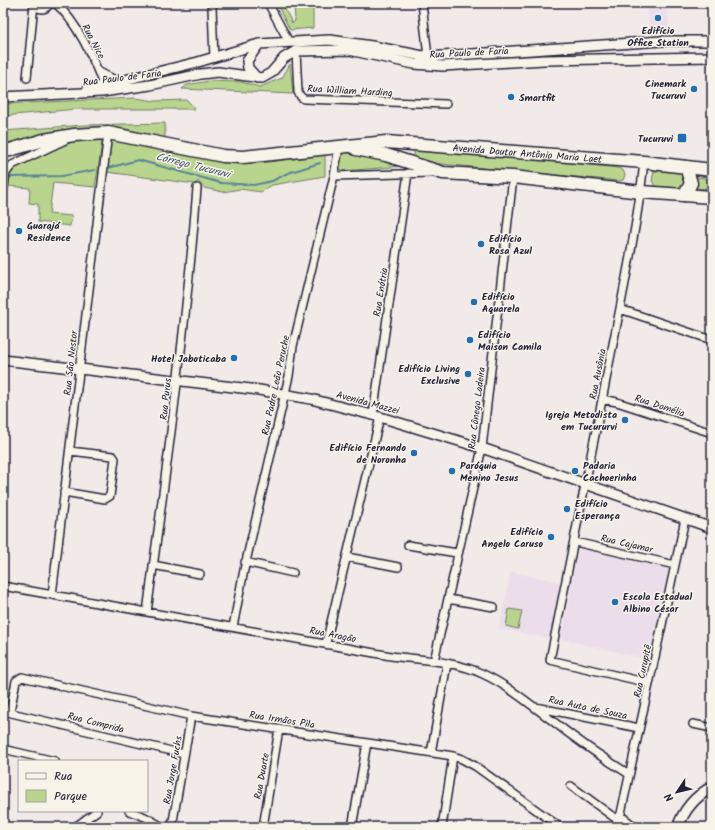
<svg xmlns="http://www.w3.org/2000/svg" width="715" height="830" font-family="Kalam,sans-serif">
  <rect width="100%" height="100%" fill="#f2e9e9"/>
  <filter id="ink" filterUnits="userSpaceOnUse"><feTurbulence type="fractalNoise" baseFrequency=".025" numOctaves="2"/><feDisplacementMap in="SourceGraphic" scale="8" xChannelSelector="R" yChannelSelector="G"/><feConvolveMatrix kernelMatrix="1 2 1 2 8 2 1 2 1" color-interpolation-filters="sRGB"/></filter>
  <g filter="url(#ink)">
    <path fill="#ecddeb" d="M647 3H666L670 35 650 36Z
      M579 547 669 568 648 659 561 639Z
      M511 572 560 582 549 638 499 629Z"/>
    <path fill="#b9d58d" stroke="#6e7c64" d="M276 3H282L292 23 295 21 294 3H313V28L290 30Z
      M290 64 293 94 182 89 187 85 209 81 241 82 260 87 282 78Z
      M135 98 155 101 187 100 195 109H76L3 116V104Z
      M165 123V138L122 128H79L3 144V131L85 125Z
      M100 138 102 144 95 187 53 183 49 214 72 216 70 226 38 222V204L29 203 30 188 8 186 10 169 76 140Z
      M114 139 243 165 325 155V176L272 185 261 192 240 189 223 192 204 188 198 181 195 184 107 172 111 142Z
      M420 147 618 168 623 170 625 175 623 180 619 181 420 162 414 156V151Z
      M341 151H353L405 166 342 171 339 168Z
      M666 170 681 173 685 180C679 194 667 188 655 186L652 181 654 171Z
      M697 177 712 179V188L696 189Z
      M509 609 522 611 518 629 506 626Z"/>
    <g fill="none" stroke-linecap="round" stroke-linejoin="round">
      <path stroke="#568598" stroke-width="2" d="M108 168 138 160 221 183 254 185 272 181 288 173 320 163
        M9 177 62 176 95 170"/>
      <defs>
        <path id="minor" d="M34 3C38 11 46 11 50 3
          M55 3C76 20 94 59 103 85
          M125 3H135
          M210 3 212 7 214 58
          M268 3 289 42
          M422 3 428 57
          M296 51 298 92 301 97 304 99 446 104
          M99 72 117 81
          M27 78 34 3
          M644 162C636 237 619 311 605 385 586 477 569 569 550 660L649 683
          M334 176 431 173
          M3 192 6 173 12 165 65 140
          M620 309 712 340
          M602 399 617 402 712 433
          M373 415 408 173
          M64 492 105 499 110 496 115 459 113 456 70 451
          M575 542 675 565
          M408 545 457 553
          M347 557 398 567
          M245 562 293 573
          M153 565 200 574
          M3 586 391 656C421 660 456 661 483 674 509 686 531 705 554 722 578 741 603 758 629 774
          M52 595 108 133
          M448 599 494 607
          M147 612C166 471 186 330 197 188
          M233 627 244 570 289 376 293 346 334 176 339 147
          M326 643 380 417
          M434 661 482 448 513 177
          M535 707 639 728
          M3 711 184 754
          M10 712 16 681 22 677 191 716 453 756 462 759 475 766 560 827
          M693 724 712 728
          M3 749 55 761
          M431 753 447 664
          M571 786 619 821
          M129 811 145 817 163 827
          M620 815 635 827
          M75 827 97 811
          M172 827 191 716
          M263 827 279 729
          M352 827 367 743
          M442 827 453 756
          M618 827 685 519"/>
        <path id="tertiary" d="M257 78 248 68 247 61 259 44
          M88 89 198 62 259 44 330 40 372 46 428 57 662 41H712
          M3 97 102 92 150 85 201 74 218 72 262 78 271 73 284 58 296 51 349 50 414 64 443 66 544 60 712 57
          M3 360 259 390 311 399 380 417 482 448 712 528"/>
        <path id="secondary" d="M678 827C684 809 696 796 712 787"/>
        <g id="primary">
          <path d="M356 149 386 155 443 173 513 177 641 192 712 197"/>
          <path id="s1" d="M3 152 44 140 74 135 108 133 223 156 243 157 386 142 644 162 712 170"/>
          <path d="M685 195 691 183 686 167"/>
        </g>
      </defs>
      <use href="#minor" stroke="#22223b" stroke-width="10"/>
      <use href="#tertiary" stroke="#22223b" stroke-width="12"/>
      <use href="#secondary" stroke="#22223b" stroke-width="13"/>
      <use href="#primary" stroke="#22223b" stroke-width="15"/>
      <use href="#minor" stroke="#f7f3e8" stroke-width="7"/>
      <use href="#tertiary" stroke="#f7f3e8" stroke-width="9"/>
      <use href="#secondary" stroke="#f7f3e8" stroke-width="10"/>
      <use href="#primary" stroke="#f7f3e8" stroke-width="12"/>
    </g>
  </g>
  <g fill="#1f6fb2" stroke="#f7f3e8" stroke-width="1.5">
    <circle cx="658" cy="18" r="4"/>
    <circle cx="694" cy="89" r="4"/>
    <circle cx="511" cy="97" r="4"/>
    <rect x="677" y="133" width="10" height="10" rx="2"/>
    <circle cx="19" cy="231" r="4"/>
    <circle cx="481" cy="244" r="4"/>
    <circle cx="474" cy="302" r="4"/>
    <circle cx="470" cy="340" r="4"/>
    <circle cx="234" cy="358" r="4"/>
    <circle cx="468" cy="374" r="4"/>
    <circle cx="625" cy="420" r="4"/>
    <circle cx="414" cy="453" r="4"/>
    <circle cx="452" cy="471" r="4"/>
    <circle cx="575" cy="471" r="4"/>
    <circle cx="567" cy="509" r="4"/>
    <circle cx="551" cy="537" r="4"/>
    <circle cx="615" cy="602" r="4"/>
  </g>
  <g text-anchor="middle" stroke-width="3" stroke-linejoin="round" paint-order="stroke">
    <g font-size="10" font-weight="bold" fill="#22223b" stroke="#f7f3e8" text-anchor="start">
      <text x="658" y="34" text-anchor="middle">Edifício<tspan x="658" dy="12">Office Station</tspan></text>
      <text x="686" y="87" text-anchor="end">Cinemark<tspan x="686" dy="12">Tucuruvi</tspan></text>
      <text x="519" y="101">Smartfit</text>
      <text x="673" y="142" text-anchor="end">Tucuruvi</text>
      <text x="27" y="229">Guarajá<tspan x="27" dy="12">Residence</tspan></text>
      <text x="489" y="242">Edifício<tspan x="489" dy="12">Rosa Azul</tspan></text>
      <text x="482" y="300">Edifício<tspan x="482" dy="12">Aquarela</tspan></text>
      <text x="478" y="338">Edifício<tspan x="478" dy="12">Maison Camila</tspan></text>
      <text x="226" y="362" text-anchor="end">Hotel Jaboticaba</text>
      <text x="460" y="372" text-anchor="end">Edifício Living<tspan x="460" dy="12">Exclusive</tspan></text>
      <text x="617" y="418" text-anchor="end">Igreja Metodista<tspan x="617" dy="12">em Tucururvi</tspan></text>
      <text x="406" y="451" text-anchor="end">Edifício Fernando<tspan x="406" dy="12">de Noronha</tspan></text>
      <text x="460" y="469">Paróquia<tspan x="460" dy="12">Menino Jesus</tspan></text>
      <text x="583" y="469">Padaria<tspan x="583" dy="12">Cachoerinha</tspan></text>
      <text x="575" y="507">Edifício<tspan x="575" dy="12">Esperança</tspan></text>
      <text x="543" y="535" text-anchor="end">Edifício<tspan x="543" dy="12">Angelo Caruso</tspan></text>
      <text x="623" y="600">Escola Estadual<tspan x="623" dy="12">Albino César</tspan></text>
    </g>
    <g font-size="10" fill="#22223b" stroke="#f7f3e8">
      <text transform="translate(94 41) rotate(62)" y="4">Rua Nice</text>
      <text transform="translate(469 52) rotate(-3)" y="4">Rua Paulo de Faria</text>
      <text transform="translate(122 77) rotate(-7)" y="4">Rua Paulo de Faria</text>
      <text transform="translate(350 90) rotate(3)" y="4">Rua William Harding</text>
      <text dy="4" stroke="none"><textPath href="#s1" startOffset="530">Avenida Doutor Antônio Maria Laet</textPath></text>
      <text transform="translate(380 292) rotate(-81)" y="4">Rua Enótria</text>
      <text transform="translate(70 363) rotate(-84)" y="4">Rua São Nestor</text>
      <text transform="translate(597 374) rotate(-79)" y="4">Rua Ausônia</text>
      <text transform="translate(275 385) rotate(-78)" y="4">Rua Padre Leão Peruche</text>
      <text transform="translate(165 399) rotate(-84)" y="4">Rua Purus</text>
      <text transform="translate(368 402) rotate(15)" y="4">Avenida Mazzei</text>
      <text transform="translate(660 405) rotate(18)" y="4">Rua Domélia</text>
      <text transform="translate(476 408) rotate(-83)" y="4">Rua Cônego Ladeira</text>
      <text transform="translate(627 543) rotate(13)" y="4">Rua Cajamar</text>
      <text transform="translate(333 634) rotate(11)" y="4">Rua Aragão</text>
      <text transform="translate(642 671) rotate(-78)" y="4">Rua Curupitê</text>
      <text transform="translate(588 707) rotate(12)" y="4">Rua Auta de Souza</text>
      <text transform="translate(282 719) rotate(9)" y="4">Rua Irmãos Pìla</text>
      <text transform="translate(96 722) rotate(14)" y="4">Rua Comprida</text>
      <text transform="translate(172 770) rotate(-80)" y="4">Rua Jorge Fuchs</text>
      <text transform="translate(261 776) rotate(-80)" y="4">Rua Duarte</text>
    </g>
    <g font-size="11" font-style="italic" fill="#3c546a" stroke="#f7f3e8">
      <text transform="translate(193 165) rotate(14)" y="4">Córrego Tucuruvi</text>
    </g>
  </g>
  <rect width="715" height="830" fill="none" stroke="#f7f3e8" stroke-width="16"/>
  <rect x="8" y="8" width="699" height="814" fill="none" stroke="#22223b" stroke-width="1.5" filter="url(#ink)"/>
  <rect x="18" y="760" width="130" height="52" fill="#f7f3e8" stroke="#a29fa3"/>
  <rect x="26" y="773" width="20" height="6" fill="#f7f3e8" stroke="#a29fa3"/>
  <text x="54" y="780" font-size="12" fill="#22223b">Rua</text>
  <rect x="26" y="790" width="20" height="12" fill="#b9d58d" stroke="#a29fa3"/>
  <text x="54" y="800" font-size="12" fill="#22223b">Parque</text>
  <g transform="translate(677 792) rotate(235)" stroke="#f7f3e8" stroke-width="3" paint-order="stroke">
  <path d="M0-3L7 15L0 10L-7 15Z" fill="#22223b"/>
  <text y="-6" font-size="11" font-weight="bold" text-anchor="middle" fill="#22223b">N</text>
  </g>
</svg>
